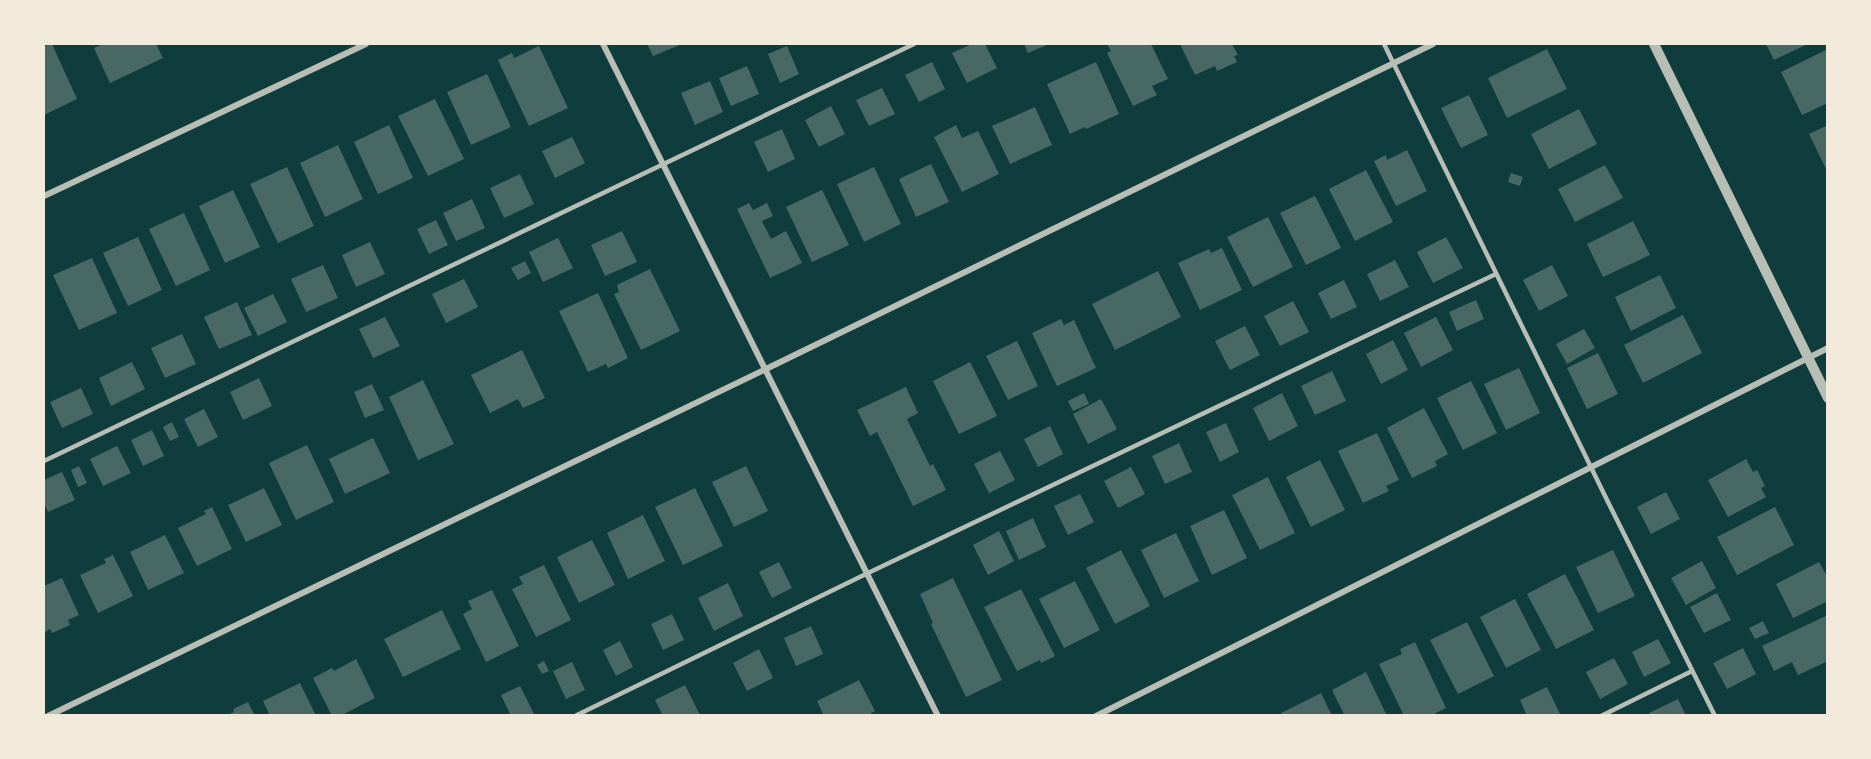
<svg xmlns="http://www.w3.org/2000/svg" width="1871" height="759" font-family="Poppins,sans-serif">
  <rect width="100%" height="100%" fill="#0f3d3e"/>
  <path fill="#486865" d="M52 44 77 99 44 115V46Z
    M103 44H156L163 58 110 83 94 48Z
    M647 44H682L653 56Z
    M972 44H985L997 68 967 83 952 53Z
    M1024 44H1049L1028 53Z
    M1107 44H1151L1168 79 1152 86 1157 95 1133 106 1107 53 1111 51Z
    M1180 44H1232L1238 55 1234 56 1237 62 1217 71 1215 66 1195 75Z
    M1766 44H1808L1774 60Z
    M539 46 568 108 529 126 498 60 512 53 514 58Z
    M787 46 799 74 780 83 768 54Z
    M1547 49 1567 89 1507 118 1488 78Z
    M1828 49V103L1802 115 1781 72Z
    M932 62 945 89 919 102 905 75Z
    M1096 62 1119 114 1086 129 1085 127 1070 134 1047 84Z
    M747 66 759 94 731 106 719 78Z
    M487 74 511 127 471 145 447 92Z
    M710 81 723 112 695 125 681 93Z
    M882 88 895 114 869 126 856 100Z
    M1469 95 1488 135 1461 148 1441 108Z
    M435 99 464 159 428 176 398 116Z
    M831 106 845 134 819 147 805 120Z
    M1035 107 1052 145 1010 164 992 126Z
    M1579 109 1597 144 1549 169 1531 134Z
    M389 125 413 178 378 194 354 142Z
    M956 125 962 138 978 131 999 174 962 192 934 137Z
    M1828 125V168L1826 169 1809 134Z
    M782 129 795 159 768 172 754 142Z
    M572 137 585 163 555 178 542 151Z
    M338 145 363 199 325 217 300 163Z
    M1407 150 1427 191 1396 206 1374 161 1386 155 1387 160Z
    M931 164 949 202 916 217 899 179Z
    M1605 165 1623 198 1575 222 1558 189Z
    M287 167 314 226 278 243 250 184Z
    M874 167 901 224 864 242 837 184Z
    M1366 170 1393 222 1355 241 1329 189Z
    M1511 173 1523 177 1520 186 1508 182Z
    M520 174 534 204 504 218 490 188Z
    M233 190 260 247 225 263 199 206Z
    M822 190 849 245 812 262 786 207Z
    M1315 196 1341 248 1306 265 1280 213Z
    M472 199 485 228 456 241 443 213Z
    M749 203 753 210 767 203 773 216 762 221 771 239 786 231 802 263 770 278 737 209Z
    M184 213 210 270 176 286 149 229Z
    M1268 217 1293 267 1253 287 1227 237Z
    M436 220 448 245 429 254 417 229Z
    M1633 221 1650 255 1603 277 1587 244Z
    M622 231 637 262 605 276 591 245Z
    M138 237 162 290 128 306 103 253Z
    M1446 237 1463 268 1433 283 1417 252Z
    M558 238 573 268 543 282 529 252Z
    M370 242 385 274 356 287 342 255Z
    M1222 248 1242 290 1200 310 1178 263 1209 249 1211 253Z
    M92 258 117 313 79 330 53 275Z
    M1395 260 1409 287 1380 301 1367 274Z
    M525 261 531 273 518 280 511 268Z
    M323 265 338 298 306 312 291 279Z
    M1552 265 1568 296 1539 311 1523 280Z
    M650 269 680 331 641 350 614 294 619 292 617 285Z
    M1158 271 1181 317 1115 350 1092 304Z
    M1660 275 1676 308 1631 331 1615 297Z
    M464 279 478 307 446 323 432 294Z
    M1344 280 1357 307 1331 319 1318 293Z
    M598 293 628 358 608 368 606 364 588 372 559 311Z
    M273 294 287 322 258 336 244 308Z
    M1476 300 1484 319 1457 331 1449 312Z
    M1293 301 1309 332 1280 346 1264 316Z
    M237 302 252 335 219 349 204 317Z
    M1683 315 1702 353 1643 383 1624 345Z
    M385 317 400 346 373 358 359 329Z
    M1436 317 1453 350 1421 367 1404 333Z
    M1061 319 1064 325 1074 320 1096 368 1057 386 1032 333Z
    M1245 326 1260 355 1230 370 1215 341Z
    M1584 329 1595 348 1567 364 1556 344Z
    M182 334 196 364 165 378 151 348Z
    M1393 340 1408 370 1381 384 1366 354Z
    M1017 341 1038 386 1008 400 986 356Z
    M522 350 545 398 523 408 518 399 490 413 471 375Z
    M1598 353 1618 394 1587 409 1567 368Z
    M132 362 145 389 111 406 99 378Z
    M970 362 997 416 959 434 933 381Z
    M1519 368 1540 413 1506 430 1484 384Z
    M1332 371 1346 401 1315 415 1301 386Z
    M259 378 272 406 243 420 230 392Z
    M423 380 454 444 418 460 389 397Z
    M1471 381 1497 433 1463 450 1437 398Z
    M372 384 384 410 365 418 354 392Z
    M906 387 918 413 907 419 930 466 933 464 946 490 913 506 877 432 870 436 857 410Z
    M81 388 93 414 62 428 50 402Z
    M1084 393 1089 404 1073 411 1068 401Z
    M1282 393 1298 426 1269 441 1253 408Z
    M1101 399 1117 429 1088 444 1073 414Z
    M1424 408 1448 454 1435 461 1437 466 1412 478 1387 428Z
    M204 409 218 437 198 447 184 419Z
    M172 422 179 437 170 441 163 427Z
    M1226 423 1239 452 1220 462 1206 432Z
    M1050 426 1063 454 1038 467 1024 439Z
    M152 430 164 456 143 466 131 440Z
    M1377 433 1399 480 1386 486 1389 491 1363 503 1338 451Z
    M373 438 390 473 345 494 329 459Z
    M1179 443 1192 472 1165 484 1152 456Z
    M307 445 334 502 296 520 269 463Z
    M117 446 131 473 103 486 90 459Z
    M1000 451 1015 480 989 493 974 464Z
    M1746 459 1753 472 1757 470 1765 486 1761 488 1766 497 1728 517 1708 480Z
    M1320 460 1345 510 1311 527 1286 477Z
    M79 466 87 483 78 487 71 470Z
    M746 466 768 511 734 527 712 482Z
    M1131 467 1145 494 1118 508 1104 481Z
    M62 472 75 500 48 512 44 503V480Z
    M1268 477 1295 533 1260 550 1232 495Z
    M264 488 282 525 246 542 228 505Z
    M695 488 723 546 683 565 655 507Z
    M1666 492 1680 519 1651 534 1637 507Z
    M1080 494 1094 522 1068 535 1054 506Z
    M212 507 232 549 197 566 178 528 206 514 204 511Z
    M1775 507 1794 545 1737 575 1717 537Z
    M1224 510 1247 558 1212 575 1190 526Z
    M643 515 665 561 628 579 607 533Z
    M1033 518 1046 547 1019 560 1006 531Z
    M999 531 1014 561 988 575 973 545Z
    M1176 533 1199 581 1164 598 1141 550Z
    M165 535 184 573 148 590 130 552Z
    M592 540 615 585 579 603 557 557Z
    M1121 550 1150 606 1115 624 1086 568Z
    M1613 550 1635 596 1598 613 1576 567Z
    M113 555 133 596 98 613 80 575 106 563 104 559Z
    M1702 561 1716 588 1686 605 1671 578Z
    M779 562 792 588 772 598 759 572Z
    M1819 562 1828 578 1826 602 1793 618 1776 584Z
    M544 565 571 620 536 637 512 589 523 584 519 577Z
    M1565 574 1594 630 1556 649 1527 594Z
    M62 578 79 615 68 620 70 625 52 633 50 629 45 632 44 586Z
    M953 578 1002 680 966 697 931 624 933 623 920 594Z
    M1075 581 1100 630 1064 648 1039 599Z
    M728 583 743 616 714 631 698 598Z
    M1021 589 1055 656 1041 663 1040 660 1017 671 984 607Z
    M492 590 519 646 486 662 463 614 472 609 468 601Z
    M1717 593 1731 620 1704 633 1690 607Z
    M1515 599 1541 650 1506 668 1480 617Z
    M442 610 461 649 403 677 384 639Z
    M672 614 684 640 663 650 651 624Z
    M1828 615V661L1798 675 1792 662 1774 671 1762 646Z
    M1763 621 1769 633 1755 639 1749 628Z
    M1467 622 1494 676 1458 694 1430 640Z
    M811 626 823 654 796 666 784 638Z
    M1658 639 1671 663 1644 677 1632 652Z
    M620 641 633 667 616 676 603 650Z
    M1415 642 1446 708 1430 716H1404L1379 664 1402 654 1400 649Z
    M1743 648 1756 674 1727 689 1713 663Z
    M759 649 773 678 747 691 733 663Z
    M1614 658 1628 684 1600 699 1586 672Z
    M356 659 375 698 340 716H332L313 678 332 668 334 671Z
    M544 661 549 671 542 674 537 665Z
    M572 662 585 690 566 699 553 671Z
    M1366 672 1387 716H1345L1332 690Z
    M859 680 875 711 871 713 872 716H824L817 701Z
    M300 683 316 716H270L263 701Z
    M685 685 700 715 663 716 655 700Z
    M520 686 535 716H511L501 695Z
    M1547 687 1561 716H1527L1520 700Z
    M1321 693 1332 716H1282L1281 713Z
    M1678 699 1686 716H1650L1649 713Z
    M248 702 255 716H226L234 712 233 709Z"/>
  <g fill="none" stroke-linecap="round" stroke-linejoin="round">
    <path stroke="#b8beb3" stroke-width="4.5" d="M1384 44 1608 502 1715 716
      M44 461 914 44
      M575 716 868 573 1496 274
      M1601 716 1692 671"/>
    <path stroke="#b8beb3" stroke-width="6" d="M603 44 938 716
      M44 196 366 44
      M48 716 766 369 1433 44
      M1096 716 1828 348"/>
    <path stroke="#b8beb3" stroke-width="10" d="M1654 44 1828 398"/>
  </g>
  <rect width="1871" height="759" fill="none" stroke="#f1e9da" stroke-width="90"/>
</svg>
